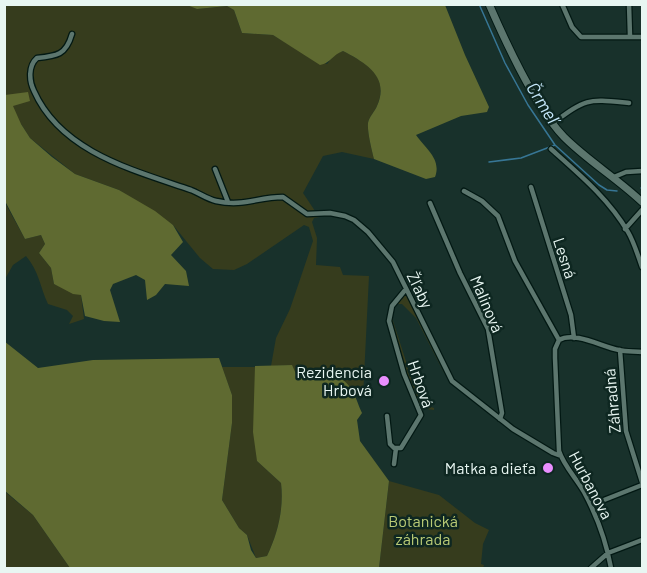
<svg xmlns="http://www.w3.org/2000/svg" width="647" height="573" font-family="Barlow,sans-serif">
  <rect width="100%" height="100%" fill="#18312b"/>
  <path fill="#363c1d" d="M187 4 197 9 227 6 234 10 242 33 273 35 298 50 327 64 335 54 343 51C366 63 390 76 377 106 375 111 369 117 368 123 367 131 372 151 374 159L342 152 323 156 303 193 319 217 314 218 312 222 317 238 316 265 340 267 343 275 369 276 363 397C335 376 335 365 297 376L291 365 271 366 276 338 290 309 313 241 309 227 304 225 247 264 234 270 213 269 200 258 173 225 119 190 75 174 30 138 21 124 5 123V5Z
    M4 201 25 239 41 235 45 244 39 253 51 268 54 284 81 295 84 319 69 324 73 316 67 310 48 304C40 287 39 271 26 256L13 265 5 279Z
    M402 296H408L446 377 416 318 402 304H396L392 311 393 321 412 380 423 404 434 408V410L420 408 402 364 400 350 391 318 392 308Z
    M222 367H255L257 461 281 483C284 508 278 533 267 556L256 558 247 535 239 528 222 500 232 423V395Z
    M389 481 439 495 475 523 489 530 483 544 481 564 484 565 483 568H379Z
    M4 491 33 515 70 568H5Z"/>
  <path fill="#5f6a31" d="M187 5H445L465 55 489 107 487 112 461 116 416 135C425 148 442 159 435 177L426 179 374 159C372 151 367 131 368 123 369 117 375 111 377 106 390 77 366 63 343 51 332 55 331 63 320 65L273 35 242 33 234 10 227 6 197 9Z
    M28 92 30 101 13 106 21 124 30 138 52 157 75 174 119 190 155 211 173 225 183 242 171 255 186 271 189 286 165 284 156 295 147 300 145 280 136 275 113 284 110 290 120 322 104 321 85 316 81 295 73 294 54 284 51 268 39 253 45 244 41 235 25 239 5 201V95Z
    M4 341 38 368 93 360 219 358 232 395V423L222 500 239 528 247 535 251 550 256 558 267 556C278 533 284 508 281 483L257 461 253 432 255 366 292 365 297 376C318 370 334 367 350 387 355 393 358 405 362 413L357 420 360 441 389 481 379 568H70L33 515 5 491Z"/>
  <g fill="none" stroke-linecap="round" stroke-linejoin="round">
    <path stroke="#377695" stroke-width="1.5" d="M479 4 505 63 528 105 555 145 599 185 607 190 617 191
      M489 162 521 158 555 145
      M641 188H642"/>
    <defs>
      <path id="minor" d="M562 4 572 27 581 37H642
        M629 4 630 36
        M72 34C66 55 57 56 37 58 28 66 29 81 34 91 61 152 133 170 191 190 199 193 207 199 216 201 244 207 257 197 283 197L307 214 330 213 345 216 354 220 368 232 393 262 452 381 513 429 553 453 561 456
        M553 123C587 98 587 99 629 103
        M551 149C579 174 609 199 628 232 634 242 638 256 642 267
        M215 169 228 202
        M614 177 626 172 642 171
        M531 187 571 315 574 338
        M464 191 482 201 498 216 515 261 559 340
        M430 203 460 273 488 329 502 413 500 419
        M625 229 642 210
        M559 340 555 349V358L559 451C564 466 576 478 584 492 597 516 606 541 611 568
        M559 340C575 331 602 347 619 350 626 352 635 351 642 352
        M620 350 626 431 642 482
        M387 416 390 444 394 448H401L421 415 404 374 389 321 392 306 406 289
        M394 464 396 448
        M604 500 642 485
        M591 568 608 553 642 540"/>
      <path id="secondary" d="M489 4C506 43 535 107 564 137 588 161 618 179 642 202"/>
    </defs>
    <use href="#minor" stroke="#021813" stroke-width="7"/>
    <use href="#secondary" stroke="#021813" stroke-width="9"/>
    <use href="#minor" stroke="#5c766e" stroke-width="4.5"/>
    <use href="#secondary" stroke="#5c766e" stroke-width="7"/>
  </g>
  <g fill="#e98efe" stroke="#0e2721" stroke-width="2">
    <circle cx="384" cy="381" r="6"/>
    <circle cx="548" cy="468" r="6"/>
  </g>
  <g text-anchor="middle" stroke-width="5" stroke-linejoin="round" paint-order="stroke">
    <g font-size="16" fill="#e8f6f2" stroke="#0e2721">
      <text transform="translate(565 258) rotate(72)" y="6">Lesná</text>
      <text transform="translate(420 290) rotate(64)" y="6">Žľaby</text>
      <text transform="translate(487 304) rotate(67)" y="6">Malinová</text>
      <text transform="translate(421 384) rotate(71)" y="6">Hrbová</text>
      <text transform="translate(612 401) rotate(-95)" y="6">Záhradná</text>
      <text transform="translate(591 485) rotate(62)" y="6">Hurbanova</text>
    </g>
    <g font-size="16" fill="#e8f6f2" stroke="#0e2721" text-anchor="end">
      <text x="372" y="378">Rezidencia<tspan x="372" dy="18">Hrbová</tspan></text>
      <text x="536" y="474">Matka a dieťa</text>
    </g>
    <g font-size="16" fill="#bacb76" stroke="#0e2721">
      <text x="423" y="527">Botanická<tspan x="423" dy="18">záhrada</tspan></text>
    </g>
    <g font-size="18" font-style="italic" fill="#c5e7fa" stroke="#0e2721">
      <text transform="translate(543 104) rotate(58)" y="6">Črmeľ</text>
    </g>
  </g>
  <rect width="647" height="573" fill="none" stroke="#e8f6f2" stroke-width="12"/>
</svg>
